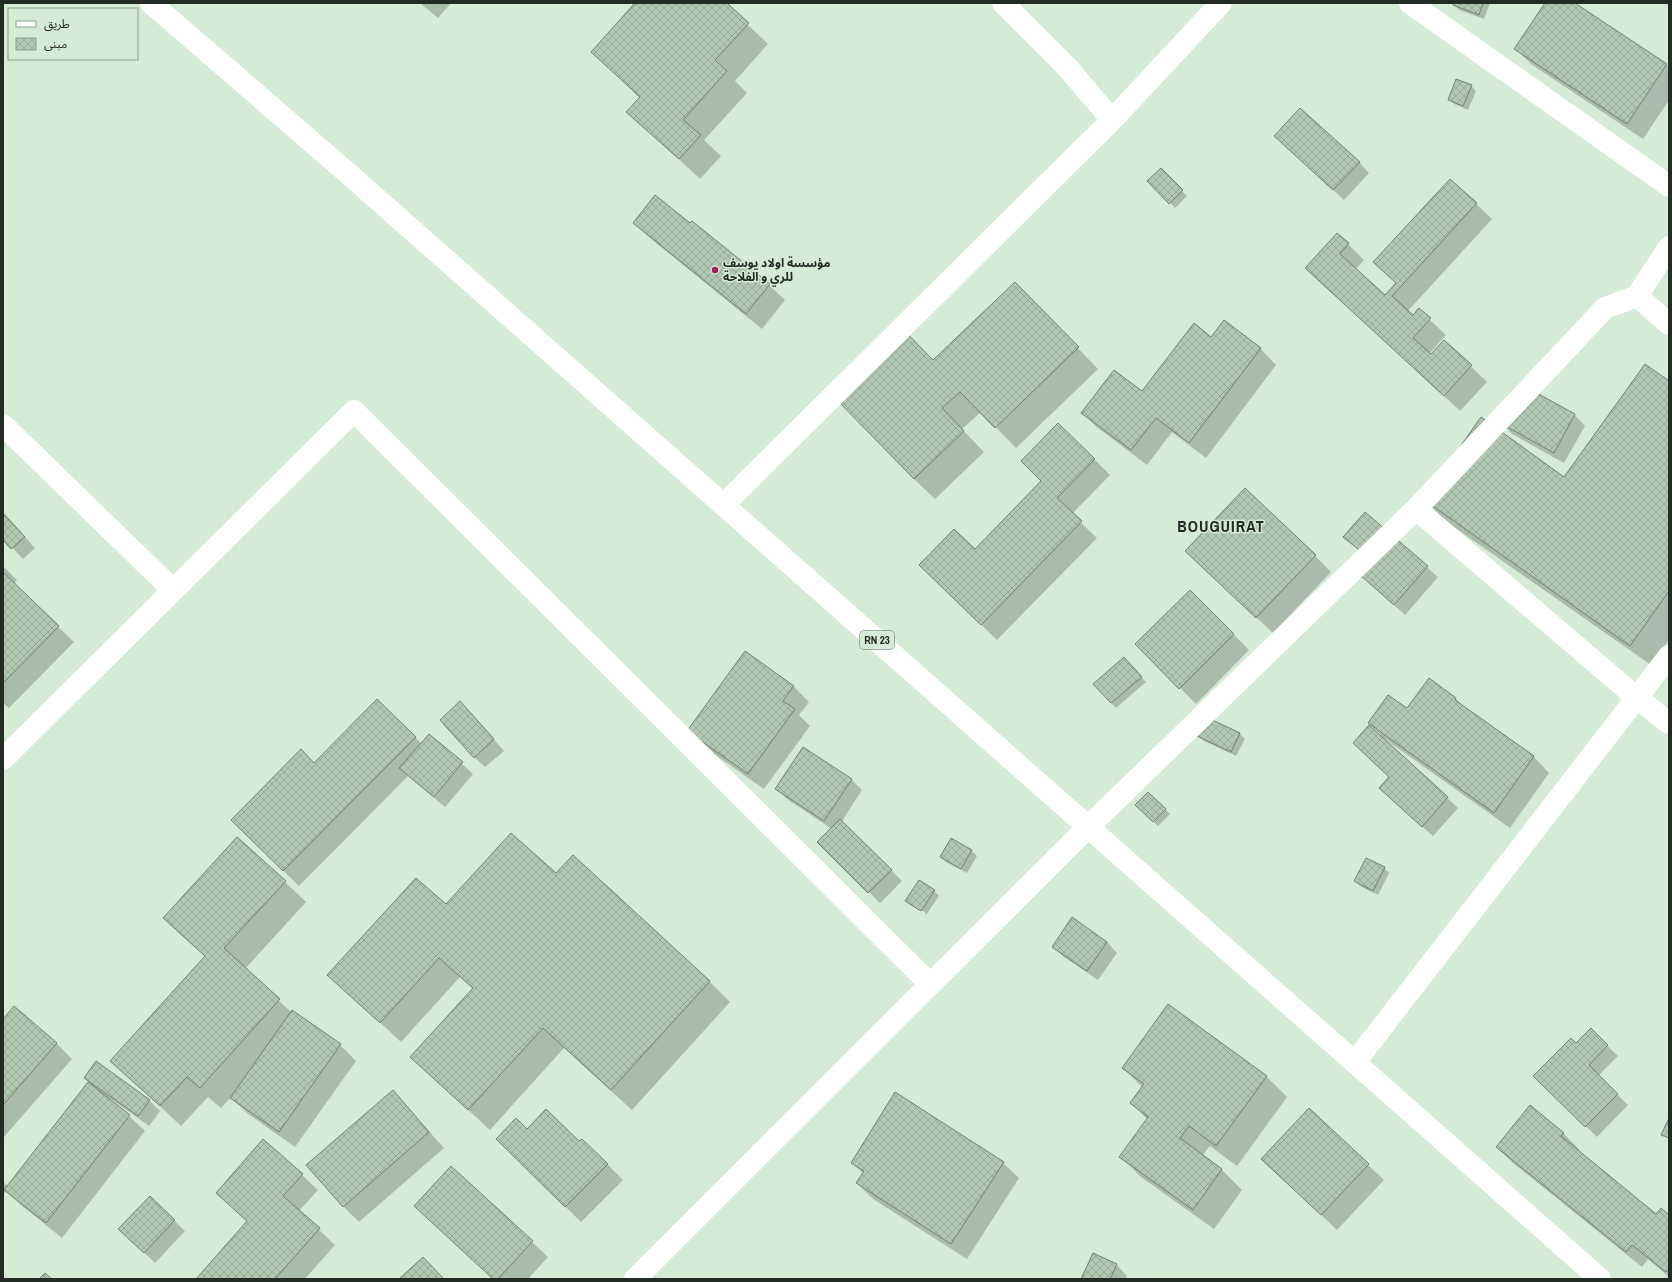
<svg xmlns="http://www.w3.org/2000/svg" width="1672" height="1282" font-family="'Archivo Narrow','Noto Sans Arabic',sans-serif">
  <defs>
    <pattern id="building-cross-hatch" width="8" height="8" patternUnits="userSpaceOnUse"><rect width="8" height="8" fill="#b0c7b2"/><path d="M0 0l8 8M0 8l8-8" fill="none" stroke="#97ab99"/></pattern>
  </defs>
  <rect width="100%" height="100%" fill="#d4ebd6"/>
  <path fill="#0003" d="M420 3H451L438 18Z
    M636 3H725L768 44 735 81 747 93 704 140 721 156 700 179 628 112 640 98 592 52Z
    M1454 3H1490L1484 19 1459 10 1454 5Z
    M1546 3H1574L1669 67V100L1643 139 1531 64 1515 48Z
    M1471 86 1476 91 1468 110 1454 104 1449 99Z
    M1275 136 1359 162 1369 173 1344 200Z
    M1161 169 1187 196 1175 208 1149 181Z
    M1451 180 1492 219 1407 312 1413 317 1419 310 1446 335 1429 354 1431 356 1444 341 1487 382 1460 411 1306 268 1338 234 1364 260 1356 269 1385 296 1397 284 1375 262Z
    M692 222 769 285 785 300 762 329 650 238 634 223 690 224Z
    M1035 304 1098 369 1016 448 981 412 962 429 984 452 935 499 914 479 934 361Z
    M1225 322 1261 349 1276 365 1206 458 1172 432 1147 465 1098 428 1082 413 1142 392 1212 339Z
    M1669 383V640L1651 665 1444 520 1424 499 1565 478Z
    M1522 386 1575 415 1585 426 1564 463 1512 434 1502 423Z
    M1094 459 1110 475 1072 514 1097 538 997 640 936 581Z
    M3 513 35 548 23 559 3 538Z
    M1365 513 1438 577 1405 615 1363 577V554L1345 536Z
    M1315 556 1331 572 1273 633 1202 567Z
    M3 566 17 580 14 584 74 642 9 708 3 703Z
    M1190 591 1249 650 1196 704 1137 644Z
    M1129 664 1146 682 1116 708 1111 703Z
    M1429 680 1456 699 1465 708 1534 757 1549 773 1510 828 1385 739 1384 740 1458 808 1433 836 1391 799 1390 777 1380 736 1381 735 1370 723 1408 710Z
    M793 686 809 702 799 715 810 726 764 789 704 747 688 731Z
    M377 700 422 744 430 735 473 774 445 807 408 776 299 886 232 820 314 764Z
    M471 713 504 751 485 767 474 757Z
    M1207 718 1240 734 1245 739 1236 756 1204 741 1199 736Z
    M804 748 852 780 862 790 842 821 902 881 880 903 819 842 832 829 787 799 777 789Z
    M1148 793 1170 814 1158 826 1136 805Z
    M951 839 972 851 977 856 967 873 946 862 941 857Z
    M1384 868 1389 873 1378 895 1360 886 1355 881Z
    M285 882 306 902 245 969 292 1013 340 1045 356 1061 295 1147 247 1113 231 1097 221 1108 208 1097 181 1126 112 1061 206 957 164 918Z
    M934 891 939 896 926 915 925 914 926 913 911 903V905L907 901Z
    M446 906 709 981 730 1002 632 1110 564 1048 490 1130 411 1057 473 989 460 977 401 1042 329 975Z
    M1107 942 1117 953 1098 980 1064 957 1053 947Z
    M3 1020 56 1043 72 1059 3 1138Z
    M1591 1030 1618 1056 1598 1076 1628 1105 1597 1137 1545 1087 1576 1045Z
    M1123 1068 1266 1076 1287 1097 1237 1166 1210 1146 1202 1156 1222 1170 1242 1190 1214 1229 1141 1177 1120 1156 1147 1119 1131 1103 1142 1087Z
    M85 1078 149 1100 160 1111 149 1126 111 1099 110 1100 129 1116 145 1131 62 1238 21 1205 6 1191 3 1195V1182L8 1186 92 1085Z
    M393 1092 444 1148 359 1222 343 1206Z
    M527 1130 579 1143 607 1164 623 1180 581 1222 513 1155Z
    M1563 1133 1579 1149 1578 1151 1657 1215 1669 1216V1277L1648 1259 1642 1267 1513 1163 1497 1147Z
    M852 1162 1003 1163 1019 1178 967 1259 873 1199 857 1183 863 1174Z
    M1368 1165 1384 1180 1337 1230 1278 1174Z
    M451 1167 548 1257 528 1279H493Z
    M302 1175 318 1190 299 1211 335 1245 305 1279H197L248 1222 217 1193Z
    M150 1197 185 1231 155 1263 130 1239Z
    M1093 1254 1117 1265 1127 1276 1126 1279H1082Z"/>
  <path fill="url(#building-cross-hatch)" stroke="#6e8370" d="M635 3H727L749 23 715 60 727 71 683 120 701 135 679 159 626 112 640 97 591 52Z
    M1453 3H1483L1479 15 1453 5Z
    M1545 3H1575L1667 64 1627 124 1514 49Z
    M1456 79 1472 85 1463 106 1448 100Z
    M1300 108 1360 162 1333 190 1274 136Z
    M1161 168 1183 190 1169 204 1147 181Z
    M1450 179 1477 203 1392 296 1413 315 1419 308 1431 318 1413 338 1431 354 1444 340 1472 365 1444 396 1305 268 1337 233 1349 243 1340 254 1385 295 1396 283 1373 262Z
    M655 195 690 223 692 221 770 284 746 314 633 223Z
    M1015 282 1079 347 995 428 960 392 942 408 964 431 914 479 836 399 895 321 933 360Z
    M1224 320 1261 348 1189 443 1156 418 1131 450 1081 413 1114 370 1142 391 1194 323 1211 337Z
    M1645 364 1669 381V591L1630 646 1423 499 1481 417 1564 477Z
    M1522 385 1575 414 1554 453 1500 423Z
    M1058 423 1095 459 1057 498 1082 521 981 625 919 565 954 529 975 549 1041 481 1021 461Z
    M1245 488 1316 555 1256 618 1185 551Z
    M1365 512 1428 566 1394 605 1351 567 1363 553 1343 537Z
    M3 513 25 537 11 549 3 540Z
    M4 573 59 626 3 683V574Z
    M1190 590 1234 634 1179 689 1135 644Z
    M745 651 794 686 783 701 795 709 748 774 687 731Z
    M1124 657 1142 677 1111 703 1093 684Z
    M1429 678 1456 698 1455 700 1534 756 1494 813 1368 723 1388 695 1407 708Z
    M377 699 416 737 283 871 231 820 301 749 314 763Z
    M460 701 494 739 474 758 440 720Z
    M1206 717 1240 733 1231 752 1197 736Z
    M1369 725 1448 797 1422 827 1379 788 1389 777 1353 743Z
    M429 734 463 762 434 797 399 768Z
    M803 747 852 779 824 821 775 789Z
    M1148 792 1166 809 1153 822 1135 805Z
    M840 819 892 870 868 893 817 842Z
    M511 833 556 873 573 855 710 981 611 1090 543 1028 468 1110 410 1057 473 988 439 958 380 1023 327 975 416 878 446 904Z
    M237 837 286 881 224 948 280 999 200 1088 187 1077 160 1106 110 1061 205 956 163 918Z
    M951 838 972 850 961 869 940 857Z
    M1366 858 1385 867 1373 891 1354 881Z
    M919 880 935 890 921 911 905 901Z
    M1072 917 1107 942 1087 971 1052 947Z
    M1168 1004 1267 1076 1216 1146 1189 1126 1180 1138 1222 1169 1193 1210 1119 1157 1148 1117 1130 1103 1144 1084 1122 1068Z
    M14 1006 57 1043 3 1105V1019Z
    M292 1010 341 1044 279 1132 230 1098Z
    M1591 1028 1608 1045 1589 1065 1618 1094 1585 1127 1533 1076 1571 1038 1576 1043Z
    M96 1061 150 1100 138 1116 84 1078Z
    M88 1082 130 1115 46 1223 4 1190Z
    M393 1090 429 1132 343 1207 306 1165Z
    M895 1092 1004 1162 951 1244 856 1183 864 1171 851 1163Z
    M1530 1105 1564 1133 1561 1136 1656 1214 1661 1208 1669 1215V1269L1666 1272 1632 1245 1626 1252 1496 1147Z
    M1309 1108 1369 1164 1321 1215 1261 1159Z
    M546 1109 579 1141 582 1139 608 1164 565 1207 496 1139 516 1118 527 1129Z
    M1669 1118V1138L1661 1135Z
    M263 1139 303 1174 283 1196 320 1228 275 1279H196L247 1221 216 1193Z
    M451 1166 533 1241 498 1279H493L414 1206Z
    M150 1196 175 1220 144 1253 118 1229Z
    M1093 1253 1117 1264 1110 1279H1081Z
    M423 1257 444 1279H399Z
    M45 1273 52 1279H39Z"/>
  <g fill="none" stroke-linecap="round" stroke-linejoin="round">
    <path stroke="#fff" stroke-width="22" d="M1410 3 1669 186
      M1112 120 1221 3
      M1669 247 1637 296 1669 324
      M3 425 173 590
      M723 505 1112 120 1067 67 1003 3
      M1416 509 1637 698 1669 723
      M3 759 354 411 930 984
      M1088 827 1416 509 1605 308 1637 296
      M1355 1062 1669 656"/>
    <path stroke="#fff" stroke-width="22" d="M635 1279 1088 827"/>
    <path stroke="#fff" stroke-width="22" d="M151 3 351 176 1600 1279"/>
  </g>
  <circle fill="#a71b5e" stroke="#d4ebd6" stroke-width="1.5" cx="715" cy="270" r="4"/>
  <g text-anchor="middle" stroke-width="3" stroke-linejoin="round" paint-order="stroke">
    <rect fill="#d4ebd6" stroke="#586559" stroke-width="1" x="860" y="631" width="34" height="18" rx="3"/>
    <g font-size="11" font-weight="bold" fill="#232c24">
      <text x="877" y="644">RN 23</text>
    </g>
    <g font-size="12" font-weight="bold" fill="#232c24" stroke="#d4ebd6" text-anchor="start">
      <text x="723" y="267">مؤسسة اولاد يوسف<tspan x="723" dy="14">للري و الفلاحة</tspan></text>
    </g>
    <g font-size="16" font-weight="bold" letter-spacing="1" fill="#232c24" stroke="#d4ebd6">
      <text x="1221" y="532">BOUGUIRAT</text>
    </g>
  </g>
  <rect width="1672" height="1282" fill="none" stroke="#232c24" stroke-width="8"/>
  <rect x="8" y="8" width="130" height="52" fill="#d4ebd6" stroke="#8d9f8f"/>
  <rect x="16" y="21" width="20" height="6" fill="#ffffff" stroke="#8d9f8f"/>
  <text x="44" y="28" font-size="12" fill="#232c24">طريق</text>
  <rect x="16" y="38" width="20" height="12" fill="url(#building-cross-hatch)" stroke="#8d9f8f"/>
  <text x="44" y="48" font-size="12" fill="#232c24">مبنى</text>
</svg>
